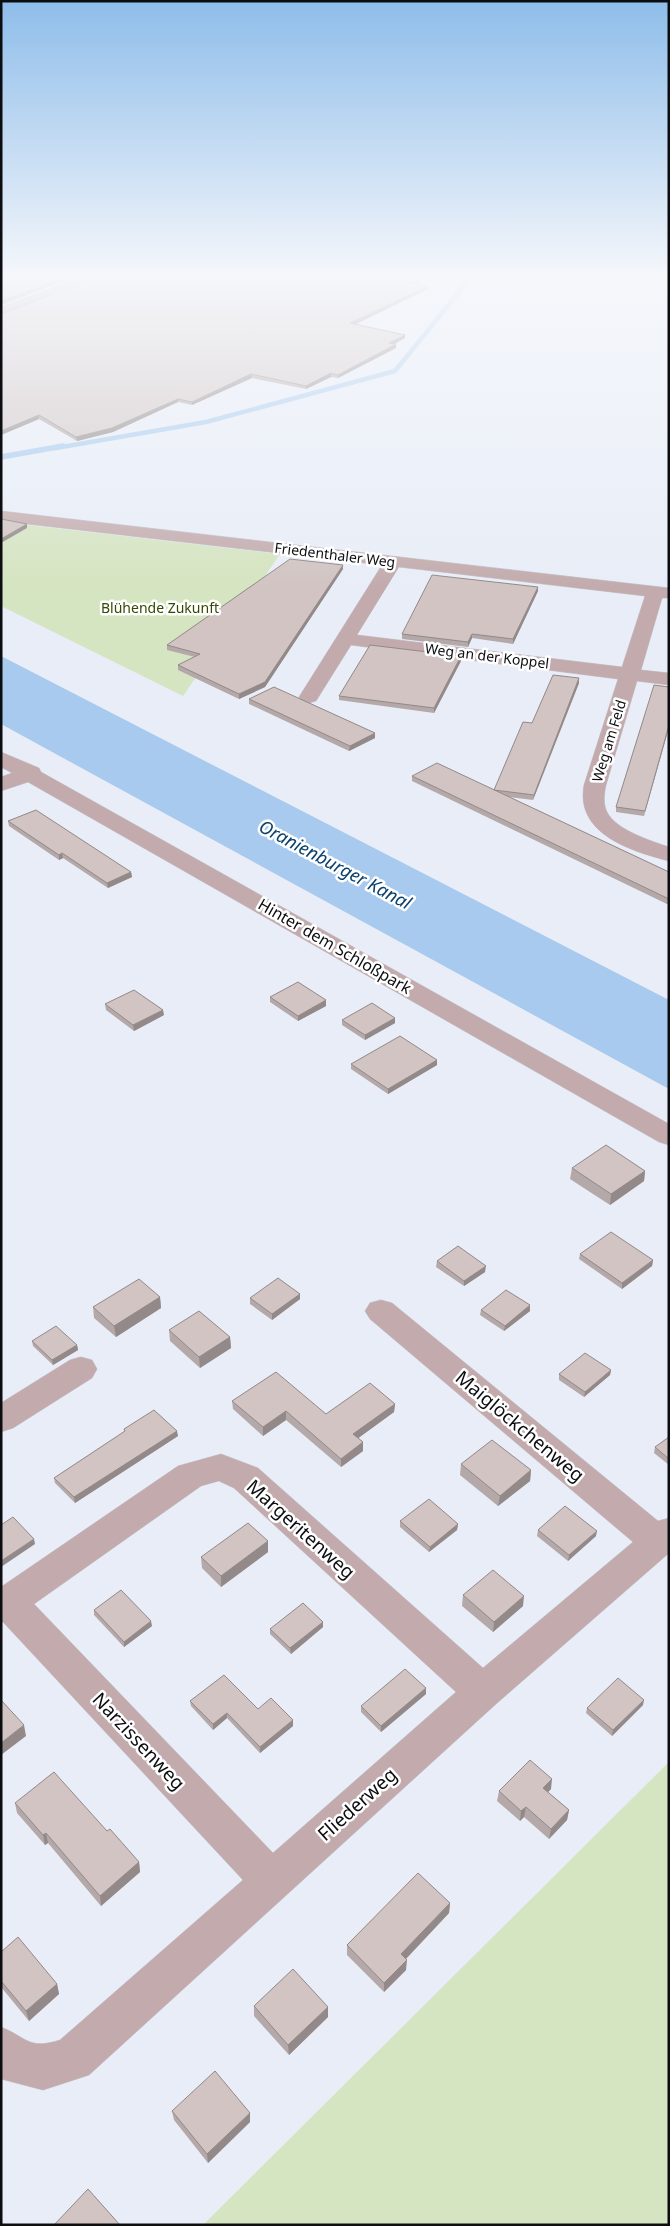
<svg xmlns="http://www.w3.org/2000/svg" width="670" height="2226" font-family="'Noto Sans',sans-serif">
  <rect width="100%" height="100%" fill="#e8edf7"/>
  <path fill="#d5e4c1" d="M1 522 280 554 183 696 1 606Z
    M669 1762V2225H203Z"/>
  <path fill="#a7caee" d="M1 656 669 1000V1089L1 724Z"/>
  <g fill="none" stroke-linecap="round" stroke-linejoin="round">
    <path stroke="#a7caee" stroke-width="4.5" d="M56 448 206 422 395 371 472 276"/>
    <path stroke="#a7caee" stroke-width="5.5" d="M1 457 63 446"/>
    <defs>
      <path id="minor" d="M82 276H99L97 279 1 316V307Z
        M1 511 669 588V598H662L641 670 669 673V685L637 681 606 785C604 794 603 804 607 812 616 830 651 841 669 847V861C631 851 575 834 584 785L618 679 351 645 316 701 309 703 302 701 299 697 382 565 1 521ZM399 567 645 596 622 667 357 635Z
        M1 752 39 768 41 772 669 1124V1145L659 1142 28 782 1 791V777L12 773 1 767Z
        M381 1300 392 1303 658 1521 669 1518V1553L496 1704 89 2075 43 2090 1 2079V2027C28 2038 28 2050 60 2040L243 1880 3 1622H1V1587L178 1466 221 1454 258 1468 483 1668 633 1542 370 1319 365 1311 370 1303ZM219 1481 234 1488 456 1692 273 1853 34 1604 201 1486Z
        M81 1357 92 1360 97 1369 92 1378 13 1428 1 1432V1403L70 1360Z"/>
    </defs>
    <use href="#minor" stroke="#c5c9d2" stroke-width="1"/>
    <use href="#minor" fill="#c3abad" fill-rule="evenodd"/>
  </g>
  <path fill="#b4a9a8" d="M98 276H430L415 283 428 289 355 324 405 335V338L394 344 396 348 338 378 331 377 306 389 252 378 192 405 178 402 113 432 77 441 39 419 1 435V314L97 277Z
    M343 565V569L265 687 239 699 178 670V665L195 657 167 650V645Z
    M538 587V591L513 644 472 638 468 647 402 639V634Z
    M461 656V661L434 713 339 700V696Z
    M579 678V683L533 800 509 797 669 872V905L412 781V776L494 790 532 723Z
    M669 687 644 816 616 812V807Z
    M249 699 375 738 349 751 249 704Z
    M8 821 131 872 132 877 108 888 63 858 59 860 9 826Z
    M270 997 326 1006 298 1021 270 1002Z
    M105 1004 164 1015 134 1031 106 1010Z
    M395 1018V1023L365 1040 342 1025V1020Z
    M351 1064 437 1065 388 1094 351 1069Z
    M572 1168 645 1171 644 1181 610 1205 570 1179Z
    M580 1254 653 1260 652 1266 622 1289 579 1259Z
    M437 1261 485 1272 464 1286 436 1267Z
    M300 1294V1299L272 1320 250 1304V1298Z
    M160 1297 161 1308 116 1337 94 1318 93 1307Z
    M481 1310 530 1311 504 1331 480 1315Z
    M169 1330 230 1337 231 1348 200 1368 170 1341Z
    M32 1341 77 1345 78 1350 53 1365 33 1346Z
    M611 1370 610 1375 584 1397 559 1380V1374Z
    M232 1401 326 1414 395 1404 394 1412 358 1438 363 1442V1451L341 1467 286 1420 263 1436 233 1409Z
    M124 1429 178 1436 75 1503 55 1483 54 1478 124 1432Z
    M669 1437V1465L654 1453 655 1447Z
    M461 1464 531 1470 530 1481 498 1506 460 1475Z
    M400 1521 458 1524 457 1530 429 1552 400 1527Z
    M538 1530 596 1536 568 1561 537 1536Z
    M268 1541V1552L221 1587 202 1568 201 1557Z
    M463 1595 523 1606 493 1632 462 1606Z
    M94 1610 152 1626 124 1647 94 1615Z
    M323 1622V1627L291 1654 270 1634V1629Z
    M426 1688V1694L381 1732 361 1712V1706Z
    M190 1701 258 1709 293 1720V1726L260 1753 227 1718 213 1730 191 1706Z
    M643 1705 612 1736 586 1713 587 1708Z
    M551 1789 548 1792 569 1810 567 1820 549 1839 524 1817 520 1821 497 1801 499 1791Z
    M15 1803 107 1831 139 1862 140 1872 101 1906 48 1843 45 1845 17 1813Z
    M450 1903 449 1913 406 1959V1970L384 1992 347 1955V1945Z
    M1 1952 57 1984 59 1994 29 2021 1 1987Z
    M254 2006 328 2007V2017L289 2055 254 2016Z
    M172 2111 250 2122 208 2163 174 2120Z"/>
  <path fill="#928988" d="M68 276H77L1 305V301Z
    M423 276H430L409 286V283Z
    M428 286V289L350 327V323Z
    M405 335V338L389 347V343Z
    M396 344V348L338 378V375Z
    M331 373V377L306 389V386Z
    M251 374 252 378 192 405V402Z
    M178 399V402L113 432 77 441 76 437Z
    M39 415V419L1 435V431Z
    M27 524V528L1 543V539Z
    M343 565V569L265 687 239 699V694Z
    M538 587V591L513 644V639Z
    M472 634V638L468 647V642Z
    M461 656V661L434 713V708Z
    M579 678V683L533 800 534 795Z
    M669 725V728L644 816 645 811Z
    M375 733V738L349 751 350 746Z
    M62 853 63 858 59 860V855Z
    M131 872 132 877 108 888 107 883Z
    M326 1000V1006L298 1021V1016Z
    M163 1010 164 1015 134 1031 133 1025Z
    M395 1018V1023L365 1040V1035Z
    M437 1060V1065L388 1094V1089Z
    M645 1171 644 1181 610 1205 611 1194Z
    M653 1260 652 1266 622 1289V1283Z
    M486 1266 485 1272 464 1286V1281Z
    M300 1294V1299L272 1320V1314Z
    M160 1297 161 1308 116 1337 114 1326Z
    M530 1305V1311L504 1331 505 1326Z
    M230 1337 231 1348 200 1368 199 1357Z
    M77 1345 78 1350 53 1365 52 1360Z
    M611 1370 610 1375 584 1397 585 1392Z
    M395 1404 394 1412 353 1442V1434Z
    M286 1411V1420L263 1436V1427Z
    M177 1431 178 1436 75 1503 74 1497Z
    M363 1442V1451L341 1467V1459Z
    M531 1470 530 1481 498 1506 500 1496Z
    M458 1524 457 1530 429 1552 430 1547Z
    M597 1531 596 1536 568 1561 569 1555Z
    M34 1539 35 1544 1 1567V1561Z
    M268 1541V1552L221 1587V1576Z
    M524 1596 523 1606 493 1632 494 1622Z
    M151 1621 152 1626 124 1647V1642Z
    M323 1622V1627L291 1654 290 1648Z
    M426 1688V1694L381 1732V1726Z
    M644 1700 643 1705 612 1736 613 1730Z
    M227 1713V1718L213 1730V1724Z
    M293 1720V1726L260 1753V1747Z
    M24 1725 26 1736 1 1755V1743Z
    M552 1779 551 1789 542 1798 543 1788Z
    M526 1807 524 1817 520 1821 521 1811Z
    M569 1810 567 1820 549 1839 551 1829Z
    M46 1833 48 1843 45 1845 43 1835Z
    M139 1862 140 1872 101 1906 100 1896Z
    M450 1903 449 1913 401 1964V1954Z
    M407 1960 406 1970 384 1992V1983Z
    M57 1984 59 1994 29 2021 26 2011Z
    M328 2007V2017L289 2055 288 2045Z
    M250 2113V2122L208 2163 207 2154Z"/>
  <path fill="#d1c4c3" stroke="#928988" d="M1 276H68L1 301Z
    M98 276H423L409 283 428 286 350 323 405 335 389 343 396 344 338 375 331 373 306 386 251 374 192 402 178 399 112 428 76 437 39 415 1 431V314L97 277Z
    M1 519 27 524 1 539Z
    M290 559 343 565 265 682 239 694 178 665 200 654 167 645Z
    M432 575 538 587 513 639 472 634 468 642 402 634Z
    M370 645 461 656 434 708 339 696Z
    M553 675 579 678 534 795 494 790 523 722 532 723Z
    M654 685 669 687V725L645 811 616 807Z
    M274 687 375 733 350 746 249 699Z
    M437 763 669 872V899L412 776Z
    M36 810 131 872 107 883 62 853 59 855 8 821Z
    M298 982 326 1000 298 1016 270 997Z
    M134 990 163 1010 133 1025 105 1004Z
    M372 1003 395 1018 365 1035 342 1020Z
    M400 1036 437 1060 388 1089 351 1064Z
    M606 1145 645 1171 611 1194 572 1168Z
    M611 1232 653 1260 622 1283 580 1254Z
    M458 1246 486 1266 464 1281 437 1261Z
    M278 1278 300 1294 272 1314 250 1298Z
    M139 1279 160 1297 114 1326 93 1307Z
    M506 1290 530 1305 505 1326 481 1310Z
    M199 1311 230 1337 199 1357 169 1330Z
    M56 1326 77 1345 52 1360 32 1341Z
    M585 1353 611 1370 585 1392 559 1374Z
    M276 1372 326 1414 370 1383 395 1404 353 1434 363 1442 341 1459 286 1411 263 1427 232 1401Z
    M154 1410 177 1431 74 1497 54 1478 125 1431 124 1429Z
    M669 1437V1459L655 1447Z
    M492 1440 531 1470 500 1496 461 1464Z
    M429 1499 458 1524 430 1547 400 1521Z
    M565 1506 597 1531 569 1555 538 1530Z
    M13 1517 34 1539 1 1561V1525Z
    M248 1523 268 1541 221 1576 201 1557Z
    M493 1570 524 1596 494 1622 463 1595Z
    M121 1590 151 1621 124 1642 94 1610Z
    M303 1603 323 1622 290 1648 270 1629Z
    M405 1669 426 1688 381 1726 361 1706Z
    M224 1675 258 1709 271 1698 293 1720 260 1747 227 1713 213 1724 190 1701Z
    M618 1678 644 1700 613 1730 587 1708Z
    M1 1700 24 1725 1 1743Z
    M530 1760 552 1779 543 1788 569 1810 551 1829 526 1807 521 1811 499 1791Z
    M54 1772 107 1831 110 1829 139 1862 100 1896 46 1833 43 1835 15 1803Z
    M418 1873 450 1903 401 1954 407 1960 384 1983 347 1945Z
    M18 1937 57 1984 26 2011 1 1981V1952Z
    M293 1969 328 2007 288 2045 254 2006Z
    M215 2071 250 2113 207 2154 172 2111Z
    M88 2189 120 2225H54Z"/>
  <linearGradient id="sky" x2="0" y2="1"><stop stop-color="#8ebdea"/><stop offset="0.47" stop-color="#f5f7fb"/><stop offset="1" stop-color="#f5f7fb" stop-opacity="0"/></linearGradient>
  <rect width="670" height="588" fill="url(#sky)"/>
  <g text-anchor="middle" stroke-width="5" stroke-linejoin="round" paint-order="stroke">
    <g font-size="14" fill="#0c0d11" stroke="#fff">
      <text transform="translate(335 555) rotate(7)" y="5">Friedenthaler Weg</text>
      <text transform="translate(487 656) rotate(7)" y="5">Weg an der Koppel</text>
      <text transform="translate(609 741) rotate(-73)" y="5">Weg am Feld</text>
    </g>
    <g font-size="14" fill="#334802" stroke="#fff">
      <text x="160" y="613">Blühende Zukunft</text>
    </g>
    <g font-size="16" fill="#0c0d11" stroke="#fff">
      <text transform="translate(335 946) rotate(30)" y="6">Hinter dem Schloßpark</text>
    </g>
    <g font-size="18" font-style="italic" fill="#0a416d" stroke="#fff">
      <text transform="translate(335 865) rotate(28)" y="6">Oranienburger Kanal</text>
    </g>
    <g font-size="19" fill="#0c0d11" stroke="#fff">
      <text transform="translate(520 1426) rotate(40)" y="7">Maiglöckchenweg</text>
      <text transform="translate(301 1529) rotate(42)" y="7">Margeritenweg</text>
      <text transform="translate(139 1741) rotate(47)" y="7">Narzissenweg</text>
      <text transform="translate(357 1804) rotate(-42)" y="7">Fliederweg</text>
    </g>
  </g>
  <rect width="670" height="2226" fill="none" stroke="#0c0d11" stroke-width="5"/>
</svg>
